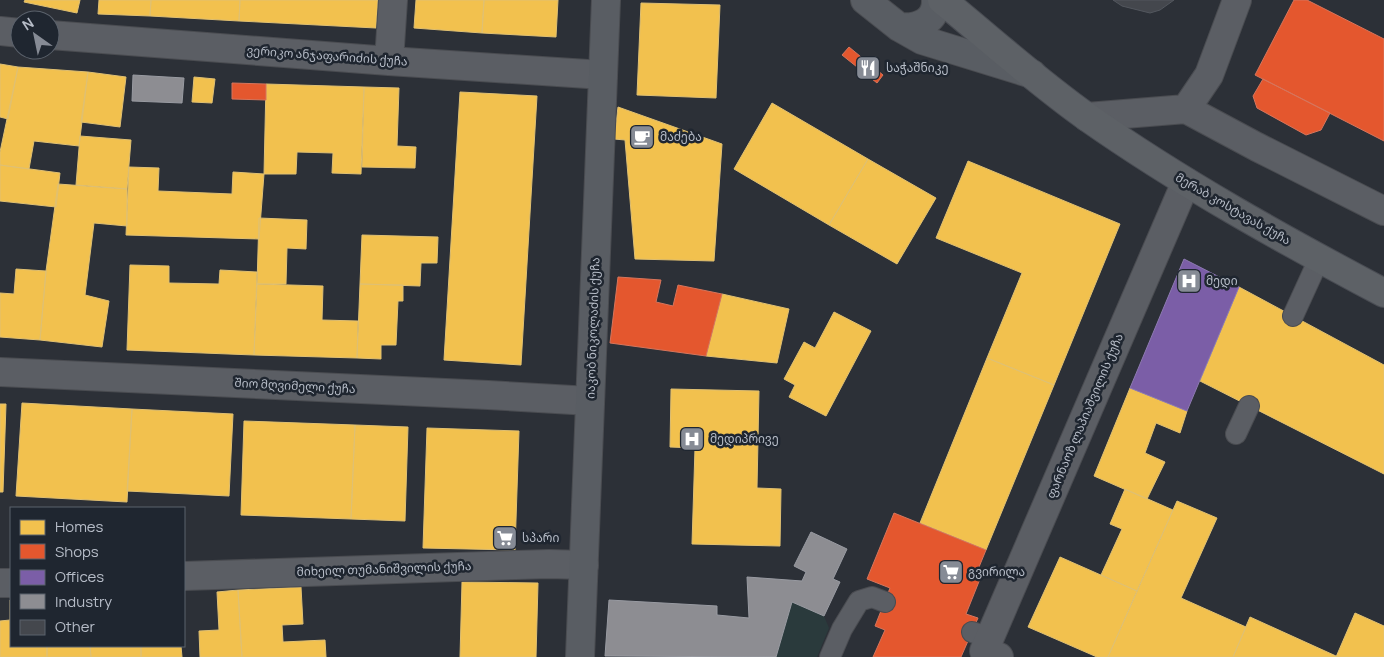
<svg xmlns="http://www.w3.org/2000/svg" width="1384" height="657" font-family="Manrope,'Noto Sans Georgian',sans-serif">
  <rect width="100%" height="100%" fill="#2c3037"/>
  <path fill="#2a3a3c" d="M792 602 824 616 829 628 817 657H776Z"/>
  <path fill="#f2c14e" stroke="#e0c072" d="M25 0H80L77 13 24 2Z
    M99 0H151L150 16 98 14Z
    M151 0H240L239 21 150 16Z
    M240 0H378L376 28 239 21Z
    M416 0H484L482 33 414 28Z
    M484 0H558L556 37 482 33Z
    M641 3 720 5 716 98 637 95Z
    M0 64 18 67 8 119 0 117Z
    M18 67 88 72 79 146 34 141 29 169 0 165V152Z
    M88 72 126 77 120 127 81 122Z
    M194 77 215 79 212 103 192 102Z
    M266 84 364 87 361 174 332 173 333 153 297 152 296 174H264Z
    M364 87 399 88 397 146 416 147 415 168 362 167Z
    M460 92 537 96 521 365 444 360Z
    M772 103 868 159 829 225 734 169Z
    M618 107 722 144 714 261 635 259 625 140 614 139Z
    M80 136 131 140 127 189 76 185Z
    M868 159 936 198 897 264 829 225Z
    M968 161 1120 224 1054 385 987 358 1022 273 936 238Z
    M0 165 60 173 56 207 0 201Z
    M129 167 159 168 158 191 232 194 233 172 264 174 259 239 126 235Z
    M58 184 127 189V226L94 223 85 295 109 301 102 347 40 340 46 271Z
    M259 218 307 220 306 249 287 248 286 284H257Z
    M362 235 438 237 437 263H421L420 286 360 284Z
    M130 265 169 266V283L219 284 220 270 257 272 254 355 127 350Z
    M16 269 46 271 40 340 0 337V293L14 294Z
    M257 284 323 286 322 320 358 321 357 358 254 355Z
    M360 284 403 285V301H398L396 345H381V359L357 358Z
    M1239 287 1384 365V474L1200 381Z
    M722 294 789 309 777 363 706 356Z
    M834 312 871 331 826 416 789 397 795 385 784 379 804 342 815 348Z
    M987 358 1054 385 986 550 920 523Z
    M1130 388 1187 411 1180 433 1156 423 1145 453 1165 462 1147 499 1094 476Z
    M671 389 759 391 757 488 781 489 780 546 692 544 695 448 670 447Z
    M22 403 132 409 127 502 16 496Z
    M0 404H6L3 492H0Z
    M132 409 233 414 229 496 127 491Z
    M244 421 355 425 351 519 241 515Z
    M355 425 408 427 405 521 351 519Z
    M427 428 519 431 515 550 423 548Z
    M1125 489 1173 510 1137 591 1101 575 1122 529 1110 524Z
    M1177 501 1217 518 1181 598 1246 627 1233 657H1108Z
    M1060 557 1137 591 1108 657H1097L1028 627Z
    M462 582 538 583 536 657H460Z
    M301 587 303 624 282 625 283 642 325 640 326 657H242L238 590Z
    M238 590 242 657H200L199 631 219 630 217 592Z
    M10 600H11V646H47V657H0V621L10 620Z
    M1355 613 1384 626V657H1336Z
    M1250 617 1336 656V657H1233Z
    M47 646H90L91 657H47Z
    M90 646H141V657H91Z
    M141 646H181L182 657H141Z"/>
  <path fill="#e4572e" stroke="#d6755c" d="M1294 0H1307L1384 39V141L1255 75Z
    M849 47 883 75 877 83 842 55Z
    M1263 79 1330 113 1321 130 1306 135 1257 108 1253 96Z
    M232 83 266 84V100L232 99Z
    M618 277 661 280 656 302 673 306 678 285 722 294 706 356 610 343Z
    M894 513 986 550 979 567 984 569 966 614 978 618 961 657H873L885 630 875 626 890 588 867 579Z"/>
  <path fill="#7b5ea7" stroke="#8d7ab1" d="M1184 259 1239 287 1187 411 1130 388Z"/>
  <path fill="#8d8d92" stroke="#999ba2" d="M133 75 184 78 182 103 132 101Z
    M811 532 847 549 833 579 840 582 824 616 792 602 776 657 605 656 609 600 717 606V615L749 618 747 577 802 581 806 572 794 566Z"/>
  <path fill="#44474d" stroke="#53575e" d="M1113 0H1174L1160 10 1150 13 1122 6Z"/>
  <g fill="none" stroke-linecap="round" stroke-linejoin="round">
    <defs>
      <path id="lane" d="M1293 316 1319 259
        M1236 434 1249 406
        M972 632 990 638
        M830 657 842 629 859 601 872 597 885 602"/>
      <path id="street" d="M0 31 20 33
        M50 35 389 61 603 75
        M389 61 393 0
        M1186 109 1209 75 1237 0
        M1087 117 1186 109 1257 147 1384 211
        M0 372 488 395 590 401
        M184 576 549 564 584 565
        M0 583H11
        M999 657 984 651 1186 182"/>
      <path id="secondary" d="M865 0 899 27 922 40 1032 74
        M899 27C918 29 937 21 936 0
        M580 657 606 0"/>
      <path id="primary" d="M942 0C990 39 1036 81 1087 117 1181 183 1282 239 1384 293"/>
    </defs>
    <use href="#lane" stroke="#4a4c51" stroke-width="22"/>
    <use href="#street" stroke="#4a4c51" stroke-width="30"/>
    <use href="#secondary" stroke="#4a4c51" stroke-width="30"/>
    <use href="#primary" stroke="#494c53" stroke-width="30"/>
    <use href="#lane" stroke="#5b5e64" stroke-width="20"/>
    <use href="#street" stroke="#5b5e64" stroke-width="28"/>
    <use href="#secondary" stroke="#595d63" stroke-width="28"/>
    <use href="#primary" stroke="#5d6166" stroke-width="28"/>
  </g>
  <defs>
    <symbol id="restaurant-square" viewBox="-11 -11 22 22"><rect x="-9" y="-9" width="18" height="18" rx="4" fill="#868b95" stroke="#1f2630"/><path d="M-5-6h1v4h1v-4h1v4h1v-4h1v5L-1.5 .5V6h-2V.5L-5-1ZM5-6V6H3V1.5H1.5Q1.5-4 5-6Z" fill="#fff"/></symbol>
    <symbol id="cafe-square" viewBox="-11 -11 22 22"><rect x="-9" y="-9" width="18" height="18" rx="4" fill="#868b95" stroke="#1f2630"/><path d="M-5.5-4.5H6V0H3Q3 3.5 0 3.5H-2.5Q-5.5 3.5-5.5 0ZM3-3.2v2h1.7v-2ZM-6 4.5H4V6H-6Z" fill="#fff"/></symbol>
    <symbol id="hospital-square" viewBox="-11 -11 22 22"><rect x="-9" y="-9" width="18" height="18" rx="4" fill="#868b95" stroke="#1f2630"/><path d="M-5-5h3v3.5h4V-5h3V5h-3V1.5h-4V5h-3Z" fill="#fff"/></symbol>
    <symbol id="supermarket-square" viewBox="-11 -11 22 22"><rect x="-9" y="-9" width="18" height="18" rx="4" fill="#868b95" stroke="#1f2630"/><path d="M-6-5.5h2.5l.6 2H6L4.5 2H-2.5L-4.4-4H-6ZM-1.5 3.2a1.3 1.3 0 1 0 .1 0ZM3 3.2a1.3 1.3 0 1 0 .1 0Z" fill="#fff"/></symbol>
  </defs>
  <g fill-rule="evenodd">
    <use href="#restaurant-square" x="854" y="54" width="28" height="28"/>
    <use href="#cafe-square" x="628" y="123" width="28" height="28"/>
    <use href="#hospital-square" x="1175" y="267" width="28" height="28"/>
    <use href="#hospital-square" x="678" y="425" width="28" height="28"/>
    <use href="#supermarket-square" x="491" y="524" width="28" height="28"/>
    <use href="#supermarket-square" x="937" y="558" width="28" height="28"/>
  </g>
  <g text-anchor="middle" stroke-width="5" stroke-linejoin="round" paint-order="stroke">
    <g font-size="12" fill="#b6bcc7" stroke="#1f2630">
      <text transform="translate(327 56) rotate(4)" y="4">ვერიკო ანჯაფარიძის ქუჩა</text>
      <text transform="translate(1233 209) rotate(30)" y="4">მერაბ კოსტავას ქუჩა</text>
      <text transform="translate(593 328) rotate(-88)" y="4">იაკობ ნიკოლაძის ქუჩა</text>
      <text transform="translate(295 386) rotate(3)" y="4">შიო მღვიმელი ქუჩა</text>
      <text transform="translate(1085 416) rotate(-67)" y="4">ფარნაოზ ლაპიაშვილის ქუჩა</text>
      <text transform="translate(384 569) rotate(-2)" y="4">მიხეილ თუმანიშვილის ქუჩა</text>
    </g>
    <g font-size="12" fill="#b6bcc7" stroke="#1f2630" text-anchor="start">
      <text x="886" y="72">საჭაშნიკე</text>
      <text x="660" y="141">მაძება</text>
      <text x="1206" y="285">მედი</text>
      <text x="710" y="443">მედიპრივე</text>
      <text x="522" y="542">სპარი</text>
      <text x="968" y="576">გვირილა</text>
    </g>
  </g>
  <rect x="10" y="507" width="175" height="140" fill="#1f2630" stroke="#5b626c"/>
  <rect x="20" y="520" width="25" height="15" fill="#f2c14e" stroke="#5b626c"/>
  <text x="55" y="532" font-size="15" fill="#b6bcc7">Homes</text>
  <rect x="20" y="544" width="25" height="15" fill="#e4572e" stroke="#5b626c"/>
  <text x="55" y="557" font-size="15" fill="#b6bcc7">Shops</text>
  <rect x="20" y="570" width="25" height="15" fill="#7b5ea7" stroke="#5b626c"/>
  <text x="55" y="582" font-size="15" fill="#b6bcc7">Offices</text>
  <rect x="20" y="594" width="25" height="15" fill="#8d8d92" stroke="#5b626c"/>
  <text x="55" y="607" font-size="15" fill="#b6bcc7">Industry</text>
  <rect x="20" y="620" width="25" height="15" fill="#44474d" stroke="#5b626c"/>
  <text x="55" y="632" font-size="15" fill="#b6bcc7">Other</text>
  <g transform="translate(35 35) rotate(327)"><circle r="24" fill="#1f2630" stroke="#5b626c"/>
  <path d="M0-4L9 19L0 12L-9 19Z" fill="#868b95"/>
  <text y="-8" font-size="14" font-weight="bold" text-anchor="middle" fill="#b6bcc7">N</text>
  </g>
</svg>
